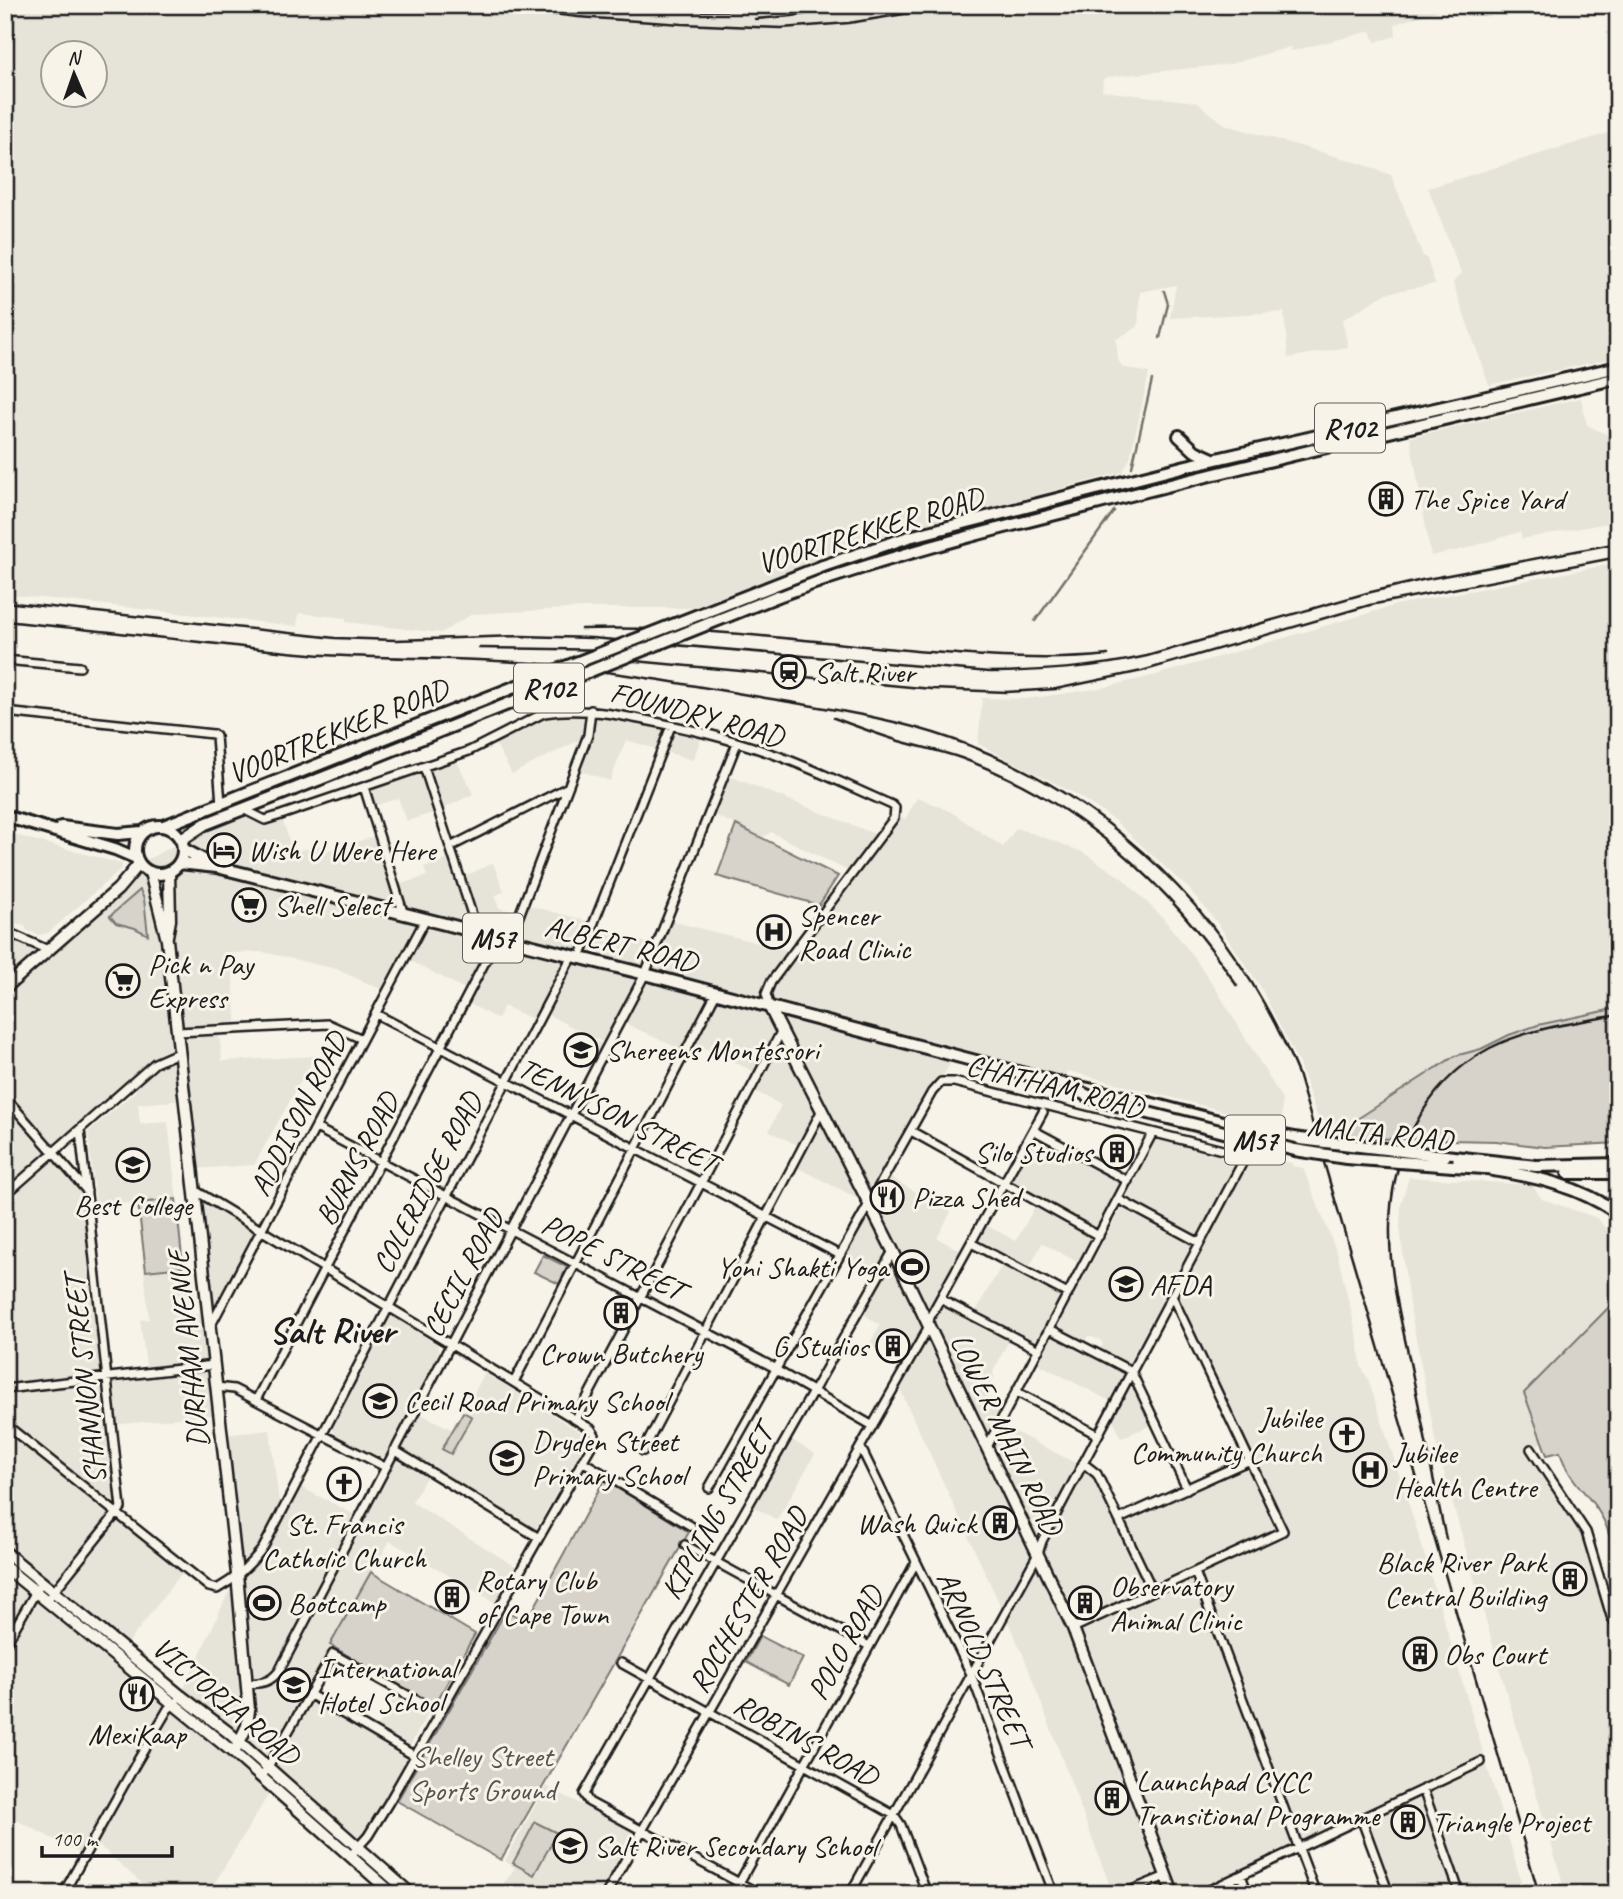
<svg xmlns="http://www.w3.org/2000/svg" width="1623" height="1899" font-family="Caveat,sans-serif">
  <rect width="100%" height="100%" fill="#f7f3e8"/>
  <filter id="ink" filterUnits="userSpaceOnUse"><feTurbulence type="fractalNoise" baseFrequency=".0143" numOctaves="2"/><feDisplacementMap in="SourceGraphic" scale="14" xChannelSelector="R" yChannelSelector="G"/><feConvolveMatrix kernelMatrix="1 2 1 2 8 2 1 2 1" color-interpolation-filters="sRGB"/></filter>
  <g filter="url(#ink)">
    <path fill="#e6e3d9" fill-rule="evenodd" d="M5 5H1455L1395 24 1396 36 1375 42 1371 31 1292 51 1290 47 1230 64 1107 77 1103 79 1102 91 1196 102 1226 125 1362 164 1391 175 1423 256 1427 259 1435 284 1387 293 1342 320 1348 347 1288 358 1284 312 1170 318 1176 285 1140 292 1138 327 1116 339 1118 360 1122 367 1149 373 1130 458 1122 472 869 540 692 608H584L472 614 441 633 346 622V618L299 613 297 626 5 594ZM52 52H94V94H52Z
      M1618 130V357L1489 385 1453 283 1461 273 1428 188Z
      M1581 398 1587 425 1618 440V521L1522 539 1520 532 1464 549 1431 556 1410 437Z
      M1618 563V1008L1538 1025 1509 1035 1481 1049 1455 1056 1354 1121 1350 1138 1323 1133 1299 1064 1260 986 1216 921 1189 889 1114 820 1074 793 978 744 982 698 1027 699 1102 688 1156 675 1400 604Z
      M575 709 703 733 693 760 626 740 610 781 575 769 587 736 512 774 493 739 544 713Z
      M455 757 473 794 439 811 407 821 398 798 371 807 364 787Z
      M724 774 880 836 895 815 905 819 918 797 951 812 1003 847 1016 828 1054 841 1082 852 1122 878 1163 918 1193 956 1216 989 1282 1099V1126L1068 1071 1063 1084 955 1055 886 1175 951 1212 937 1238 966 1254 940 1299 973 1316 1004 1261 971 1243 982 1223 1016 1241 1037 1203 1004 1183 1033 1130 1128 1181 1152 1134 1252 1157 1253 1155 1292 1163V1166L1303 1168 1337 1253 1359 1345 1361 1367 1368 1379 1419 1536 1525 1894H1389L1360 1818 1211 1890 1212 1894H1113L1022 1652 897 1383 907 1365 869 1345 880 1325 859 1311 879 1275 840 1255 869 1204 794 1166 803 1148 769 1131 781 1105 751 1089 759 1074 692 1042 686 1052 620 1021 608 1045 542 1012 537 1021 504 1006 498 1019 464 1001 469 991 405 958 387 992 336 969 263 952 231 953 237 1029 219 1031 222 1061 315 1056 254 1165 193 1169 185 1100 138 1104 140 1124 168 1122 190 1315 208 1313 196 1191 262 1231 210 1328 220 1414 113 1425 121 1508 117 1514 185 1569 124 1648 181 1695 237 1574 222 1435 270 1430 280 1511 295 1484 359 1517 415 1411 453 1430 485 1373 588 1437 536 1529 433 1467 439 1455 412 1502 521 1570 501 1606 390 1541 336 1632 330 1645 333 1654 309 1694 415 1756 359 1846 333 1824 326 1833 273 1787 208 1894H154L93 1840 84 1855 5 1814V931L48 950 139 864 242 809 265 820 281 815 293 852 321 845 325 851 379 835 395 886 427 876 424 867 454 857 461 878 493 863 504 891 495 896 499 908 520 913 523 904 595 923 656 947 667 920 794 952 852 873 771 832 764 837 709 813ZM133 1082 136 1091 88 1132 96 1207 137 1202 149 1319 140 1320 147 1373 108 1377 87 1191 54 1153ZM1119 1200 1200 1243 1172 1296 1249 1460 1119 1519 1089 1467 1081 1466 1000 1424 1007 1412 986 1395 994 1377 993 1372 1011 1336 1039 1350 1033 1361 1114 1403 1110 1412 1121 1438 1156 1423 1131 1371 1050 1329 1068 1294 1027 1272 1042 1243 1083 1265Z
      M8 833 122 864V868L48 933 38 935 26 930V927L5 919V843Z
      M574 1029 601 1044 588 1069 562 1054Z
      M1409 1177 1532 1185 1542 1199 1597 1218 1618 1243V1298L1524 1393 1542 1442 1532 1448 1581 1521 1618 1629V1894H1566L1501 1674 1437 1448 1408 1297 1400 1227 1401 1204Z
      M1121 1208 1192 1246 1163 1299H1160L1162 1301 1127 1366 1103 1352V1350H1100L1103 1344 1100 1340 1088 1336 1084 1343 1057 1328Z
      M390 1315 437 1344 439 1353 385 1456 381 1458 335 1434 332 1427Z
      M792 1440 815 1454 777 1520 754 1507Z
      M396 1694 428 1713 409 1748 376 1729Z
      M546 1786 634 1832 600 1894H496L515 1868 505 1861Z"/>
    <path fill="#d7d3cb" stroke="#7a7874" stroke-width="2" d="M736 825 838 876 819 905 717 876Z
      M140 890 144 899 148 935 135 928 116 923 110 916Z
      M1618 1008V1143L1545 1147 1496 1141 1350 1138 1354 1121 1455 1056 1481 1049 1509 1035 1538 1025Z
      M176 1199 183 1267 146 1271 138 1203Z
      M543 1255 567 1267 559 1284 534 1272Z
      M1618 1298V1567C1614 1553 1611 1537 1605 1523 1593 1496 1569 1483 1560 1452L1547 1455 1524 1393Z
      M463 1412 472 1417 451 1454 442 1449Z
      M604 1480 689 1532 501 1860 397 1801 506 1611 527 1621Z
      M371 1572 475 1634 434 1706 330 1645Z
      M760 1636 803 1658 789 1685 746 1662Z
      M535 1822 557 1833 534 1875 513 1863Z"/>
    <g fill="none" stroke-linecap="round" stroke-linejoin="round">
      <path stroke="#72716c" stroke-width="2.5" d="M1160 338 1168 304 1164 291
        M1132 467 1152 380
        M1035 621 1114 511"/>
      <defs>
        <path id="street" d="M5 660 80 667
          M5 712 213 734 216 736 221 804
          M424 767 478 933
          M364 787 404 915
          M243 809 265 820 281 815 469 751 544 713C575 708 603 712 634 718 678 726 722 736 764 751 807 765 850 787 892 805L895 808 894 818 771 982 766 994 770 1008
          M450 847 568 787
          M5 931 48 950
          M509 942 588 735 591 710
          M580 958 671 726
          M376 1014 840 1255
          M178 1032 328 1024 362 1039
          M5 1097 87 1191
          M316 1128 777 1369
          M1033 1130 1128 1181
          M911 1131 1099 1236
          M196 1191 591 1429 595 1435 594 1441 389 1802 368 1836 351 1855
          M5 1195 155 1063 180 1052
          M1118 1199 1200 1243
          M971 1243 1068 1294
          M940 1299 1039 1350
          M210 1327 425 920
          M1050 1329 1131 1371
          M776 1370 873 1426
          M1131 1371 1187 1489
          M514 1382 716 993
          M216 1387 234 1389 385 1467
          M5 1389 214 1365
          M1017 1392 1098 1435
          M256 1400 497 939
          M576 1419 781 1032
          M5 1424 209 1587 217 1589C235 1579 251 1564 263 1548L572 956
          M987 1447 1152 1134
          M861 1448 971 1674 1054 1894
          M1531 1449 1586 1532 1611 1616 1618 1629
          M394 1450 539 1538
          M643 1451 822 1110
          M582 1461 691 1526
          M1083 1463 1097 1474 1153 1591
          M709 1488 932 1092 941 1082H954L1246 1156 1042 1541 1038 1554 850 1894
          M1119 1519 1250 1460
          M685 1545 869 1646
          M1195 1572 1316 1894
          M47 1600 121 1508 80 1130
          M1073 1628 1283 1531 1172 1296
          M5 1645 42 1581
          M621 1663 894 1815 901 1825 927 1894
          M247 1684C261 1683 270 1683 279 1671L645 974 737 743
          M309 1694 415 1756
          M262 1777 333 1654 440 1713
          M1423 1789 1460 1894
          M1361 1818 1389 1894
          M1241 1875 1248 1894
          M63 1894 135 1765 168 1709 176 1702
          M606 1894 907 1365 928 1328 930 1317 1043 1112
          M733 1894 916 1562
          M760 1894 589 1802 584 1794 893 1251
          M1122 1894 1166 1876
          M1201 1894 1481 1762"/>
        <path id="secondary" d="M150 872 167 940 237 1574 249 1710 247 1726 234 1753
          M167 936 170 920 169 872
          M5 988 118 889 139 864
          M770 1008 893 1251 1073 1628 1173 1894
          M5 1552 181 1696 228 1732 411 1894
          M5 1567 234 1753 393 1894"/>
        <path id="primary" d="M1179 436 1195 451 1213 459
          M823 566 909 537 1186 466 1618 367
          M778 596C879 559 983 532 1088 506 1264 460 1441 420 1618 378
          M5 816 115 849 136 858
          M135 850a24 24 0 1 1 48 0a24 24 0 1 1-48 0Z
          M164 826 443 715
          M61 827 118 834 142 832
          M181 840 205 824 320 779
          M183 849 211 864
          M179 863 217 867 645 974 1063 1084C1143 1098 1220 1125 1300 1139
          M1445 1156 1536 1166 1618 1164
          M1453 1166 1500 1169
          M1493 1170C1539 1177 1579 1187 1618 1213
          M1568 1173H1618"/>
      </defs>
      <use href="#street" stroke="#1c1c1c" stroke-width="12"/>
      <use href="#secondary" stroke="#1c1c1c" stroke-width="15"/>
      <use href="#primary" stroke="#1c1c1c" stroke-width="16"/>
      <use href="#street" stroke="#f7f3e8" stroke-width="7"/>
      <use href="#secondary" stroke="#f7f3e8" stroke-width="10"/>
      <use href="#primary" stroke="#f7f3e8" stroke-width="10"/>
      <path stroke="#1c1c1c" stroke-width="2.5" d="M480 5 578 17 682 24 781 28 849 23 959 5
        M604 5 686 11 767 10
        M755 19 792 16 867 5
        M5 602 335 638 396 640 521 636 592 638 990 672C1044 671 1094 668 1147 656L1367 593 1422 580 1618 543
        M5 621C73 628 141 635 208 643 247 647 286 653 325 655 393 659 461 657 529 663 607 670 683 684 760 697 824 708 890 717 952 739 1111 795 1235 919 1298 1074L1539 1894
        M581 629C692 625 805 641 916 651 980 656 1044 662 1108 655
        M479 648 619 650
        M593 657 932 689 1007 692 1056 689 1142 671 1370 605 1618 557
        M834 718C855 726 877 734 899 741 920 747 941 751 961 758 1076 800 1171 884 1237 986
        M1446 1539C1434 1485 1424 1431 1413 1377 1404 1331 1390 1283 1390 1236 1388 1161 1422 1084 1490 1048 1529 1028 1575 1023 1618 1015"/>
      <defs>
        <path id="primary-bridge" d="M443 715 823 566
          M320 779 778 596
          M1063 1084 1097 1100 1295 1150 1346 1158 1453 1166
          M1300 1139 1445 1156"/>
      </defs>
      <use href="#primary-bridge" stroke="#1c1c1c" stroke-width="16" stroke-linecap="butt"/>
      <use href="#primary-bridge" stroke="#f7f3e8" stroke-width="10"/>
    </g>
  </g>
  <defs>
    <symbol id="building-ring" viewBox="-11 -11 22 22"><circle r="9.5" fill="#f7f3e8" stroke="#1c1c1c" stroke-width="1.5"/><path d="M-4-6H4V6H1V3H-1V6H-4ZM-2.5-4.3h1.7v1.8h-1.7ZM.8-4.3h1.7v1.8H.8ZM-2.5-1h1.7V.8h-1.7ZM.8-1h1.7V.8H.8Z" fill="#1c1c1c"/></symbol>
    <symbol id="station-ring" viewBox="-11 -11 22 22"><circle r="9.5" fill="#f7f3e8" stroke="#1c1c1c" stroke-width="1.5"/><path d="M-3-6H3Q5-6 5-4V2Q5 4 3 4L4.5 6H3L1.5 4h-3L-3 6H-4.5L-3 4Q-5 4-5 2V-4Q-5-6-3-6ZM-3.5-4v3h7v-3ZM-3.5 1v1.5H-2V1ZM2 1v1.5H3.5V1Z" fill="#1c1c1c"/></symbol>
    <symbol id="hotel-ring" viewBox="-11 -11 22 22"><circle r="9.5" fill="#f7f3e8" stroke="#1c1c1c" stroke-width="1.5"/><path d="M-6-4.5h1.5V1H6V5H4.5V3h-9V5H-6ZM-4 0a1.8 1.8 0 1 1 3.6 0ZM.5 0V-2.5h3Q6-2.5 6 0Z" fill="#1c1c1c"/></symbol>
    <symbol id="supermarket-ring" viewBox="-11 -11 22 22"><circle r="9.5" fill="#f7f3e8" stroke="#1c1c1c" stroke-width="1.5"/><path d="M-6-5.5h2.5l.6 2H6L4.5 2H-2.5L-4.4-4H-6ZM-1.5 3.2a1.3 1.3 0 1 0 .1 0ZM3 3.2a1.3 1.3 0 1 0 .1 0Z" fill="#1c1c1c"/></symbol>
    <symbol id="hospital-ring" viewBox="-11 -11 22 22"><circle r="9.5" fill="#f7f3e8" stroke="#1c1c1c" stroke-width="1.5"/><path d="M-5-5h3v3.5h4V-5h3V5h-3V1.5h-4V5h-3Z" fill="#1c1c1c"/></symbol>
    <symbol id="school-ring" viewBox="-11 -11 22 22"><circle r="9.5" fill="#f7f3e8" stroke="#1c1c1c" stroke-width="1.5"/><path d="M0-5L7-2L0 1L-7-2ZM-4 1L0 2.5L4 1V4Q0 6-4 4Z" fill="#1c1c1c"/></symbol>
    <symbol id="restaurant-ring" viewBox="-11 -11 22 22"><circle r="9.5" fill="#f7f3e8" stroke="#1c1c1c" stroke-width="1.5"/><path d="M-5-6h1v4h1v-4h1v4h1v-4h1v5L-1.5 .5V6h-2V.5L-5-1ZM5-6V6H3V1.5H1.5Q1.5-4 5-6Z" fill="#1c1c1c"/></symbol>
    <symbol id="stadium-ring" viewBox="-11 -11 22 22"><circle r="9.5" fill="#f7f3e8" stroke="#1c1c1c" stroke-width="1.5"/><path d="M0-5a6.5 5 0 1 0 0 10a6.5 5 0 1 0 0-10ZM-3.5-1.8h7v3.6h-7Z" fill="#1c1c1c"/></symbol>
    <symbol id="university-ring" viewBox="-11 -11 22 22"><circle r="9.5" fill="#f7f3e8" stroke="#1c1c1c" stroke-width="1.5"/><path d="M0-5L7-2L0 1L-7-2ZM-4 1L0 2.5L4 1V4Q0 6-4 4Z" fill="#1c1c1c"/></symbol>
    <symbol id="church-ring" viewBox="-11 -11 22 22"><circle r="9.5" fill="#f7f3e8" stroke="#1c1c1c" stroke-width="1.5"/><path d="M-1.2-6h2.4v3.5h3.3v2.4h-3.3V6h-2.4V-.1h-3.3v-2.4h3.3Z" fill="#1c1c1c"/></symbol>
  </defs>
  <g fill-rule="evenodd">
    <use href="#building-ring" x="1367" y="480" width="38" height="38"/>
    <use href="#station-ring" x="770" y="653" width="38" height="38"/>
    <use href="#hotel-ring" x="205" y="831" width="38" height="38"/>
    <use href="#supermarket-ring" x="230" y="886" width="38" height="38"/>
    <use href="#hospital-ring" x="755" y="913" width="38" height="38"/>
    <use href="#supermarket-ring" x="104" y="962" width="38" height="38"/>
    <use href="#school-ring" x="562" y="1031" width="38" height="38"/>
    <use href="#building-ring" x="1098" y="1133" width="38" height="38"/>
    <use href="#school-ring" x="114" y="1146" width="38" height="38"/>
    <use href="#restaurant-ring" x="868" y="1178" width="38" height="38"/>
    <use href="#stadium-ring" x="893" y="1248" width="38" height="38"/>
    <use href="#university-ring" x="1107" y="1265" width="38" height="38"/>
    <use href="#building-ring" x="602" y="1294" width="38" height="38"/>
    <use href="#building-ring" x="874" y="1327" width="38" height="38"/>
    <use href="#school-ring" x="361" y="1382" width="38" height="38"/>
    <use href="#church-ring" x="1328" y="1416" width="38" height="38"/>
    <use href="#school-ring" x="488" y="1439" width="38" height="38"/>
    <use href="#hospital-ring" x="1351" y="1451" width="38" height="38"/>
    <use href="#church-ring" x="325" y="1465" width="38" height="38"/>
    <use href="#building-ring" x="981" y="1504" width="38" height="38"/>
    <use href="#building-ring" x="1551" y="1560" width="38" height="38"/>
    <use href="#building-ring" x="433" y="1578" width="38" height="38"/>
    <use href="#stadium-ring" x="245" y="1584" width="38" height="38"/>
    <use href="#building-ring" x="1066" y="1584" width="38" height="38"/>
    <use href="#building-ring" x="1401" y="1635" width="38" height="38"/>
    <use href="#university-ring" x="275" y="1666" width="38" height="38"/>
    <use href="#restaurant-ring" x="118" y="1675" width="38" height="38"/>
    <use href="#building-ring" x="1093" y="1779" width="38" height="38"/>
    <use href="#building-ring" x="1389" y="1803" width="38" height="38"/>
    <use href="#school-ring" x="551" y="1827" width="38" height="38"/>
  </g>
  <g text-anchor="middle" stroke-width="6" stroke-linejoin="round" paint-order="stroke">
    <g fill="#f7f3e8" stroke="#5e5c59" stroke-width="2">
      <rect x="1315" y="403.5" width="70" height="49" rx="5"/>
      <rect x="514" y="663.5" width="70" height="49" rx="5"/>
      <rect x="463" y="913.5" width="60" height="49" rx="5"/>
      <rect x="1225" y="1115.5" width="60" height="49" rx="5"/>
    </g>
    <g font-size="28" font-weight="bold" fill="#1c1c1c">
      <text x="1350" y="438">R102</text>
      <text x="549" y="698">R102</text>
      <text x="493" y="948">M57</text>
      <text x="1255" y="1150">M57</text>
    </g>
    <g font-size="30" fill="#1c1c1c" stroke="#f7f3e8" text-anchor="start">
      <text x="1410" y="509">The Spice Yard</text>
      <text x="814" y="682">Salt River</text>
      <text x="248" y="860">Wish U Were Here</text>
      <text x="274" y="915">Shell Select</text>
      <text x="798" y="925">Spencer<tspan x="798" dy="34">Road Clinic</tspan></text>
      <text x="148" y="974">Pick n Pay<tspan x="148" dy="34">Express</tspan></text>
      <text x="606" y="1060">Shereens Montessori</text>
      <text x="1092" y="1162" text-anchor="end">Silo Studios</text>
      <text x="912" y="1207">Pizza Shed</text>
      <text x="133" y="1215" text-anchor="middle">Best College</text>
      <text x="888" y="1277" text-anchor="end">Yoni Shakti Yoga</text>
      <text x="1150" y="1294">AFDA</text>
      <text x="868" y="1356" text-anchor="end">G Studios</text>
      <text x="621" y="1363" text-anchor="middle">Crown Butchery</text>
      <text x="404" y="1411">Cecil Road Primary School</text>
      <text x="1322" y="1428" text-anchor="end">Jubilee<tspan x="1322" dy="34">Community Church</tspan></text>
      <text x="532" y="1451">Dryden Street<tspan x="532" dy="34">Primary School</tspan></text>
      <text x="1394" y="1463">Jubilee<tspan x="1394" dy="34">Health Centre</tspan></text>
      <text x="976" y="1533" text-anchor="end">Wash Quick</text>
      <text x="344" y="1534" text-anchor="middle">St. Francis<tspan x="344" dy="34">Catholic Church</tspan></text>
      <text x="1546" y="1572" text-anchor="end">Black River Park<tspan x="1546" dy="34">Central Building</tspan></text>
      <text x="476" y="1590">Rotary Club<tspan x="476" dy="34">of Cape Town</tspan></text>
      <text x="1110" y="1596">Observatory<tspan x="1110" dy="34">Animal Clinic</tspan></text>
      <text x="288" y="1613">Bootcamp</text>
      <text x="1444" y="1664">Obs Court</text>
      <text x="318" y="1678">International<tspan x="318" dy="34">Hotel School</tspan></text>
      <text x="137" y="1744" text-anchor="middle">MexiKaap</text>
      <text x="1136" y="1791">Launchpad CYCC<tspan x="1136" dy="34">Transitional Programme</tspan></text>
      <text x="1432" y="1832">Triangle Project</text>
      <text x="594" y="1856">Salt River Secondary School</text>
    </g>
    <g font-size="30" fill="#1c1c1c" stroke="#f7f3e8">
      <text transform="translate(870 530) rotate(-17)" y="10">VOORTREKKER ROAD</text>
      <text transform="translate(697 714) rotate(15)" y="10">FOUNDRY ROAD</text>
      <text transform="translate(338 731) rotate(-22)" y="10">VOORTREKKER ROAD</text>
      <text transform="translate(621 944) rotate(14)" y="10">ALBERT ROAD</text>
      <text transform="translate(1055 1086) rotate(14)" y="10">CHATHAM ROAD</text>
      <text transform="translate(298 1114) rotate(-63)" y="10">ADDISON ROAD</text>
      <text transform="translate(618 1115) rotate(27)" y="10">TENNYSON STREET</text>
      <text transform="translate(1380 1133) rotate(6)" y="10">MALTA ROAD</text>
      <text transform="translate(357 1159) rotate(-62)" y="10">BURNS ROAD</text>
      <text transform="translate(427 1183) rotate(-62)" y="10">COLERIDGE ROAD</text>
      <text transform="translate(613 1257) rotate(27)" y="10">POPE STREET</text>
      <text transform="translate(463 1273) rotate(-62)" y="10">CECIL ROAD</text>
      <text transform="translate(188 1349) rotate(-96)" y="10">DURHAM AVENUE</text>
      <text transform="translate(85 1380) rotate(-96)" y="10">SHANNON STREET</text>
      <text transform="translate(1007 1434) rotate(64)" y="10">LOWER MAIN ROAD</text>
      <text transform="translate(717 1512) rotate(-60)" y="10">KIPLING STREET</text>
      <text transform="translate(748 1600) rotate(-60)" y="10">ROCHESTER ROAD</text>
      <text transform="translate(845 1643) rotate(-61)" y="10">POLO ROAD</text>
      <text transform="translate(984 1659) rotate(66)" y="10">ARNOLD STREET</text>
      <text transform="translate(226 1701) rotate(40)" y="10">VICTORIA ROAD</text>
      <text transform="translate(806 1740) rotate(29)" y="10">ROBINS ROAD</text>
    </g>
    <g font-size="30" fill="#545351" stroke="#f7f3e8">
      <text x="482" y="1766">Shelley Street<tspan x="482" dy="34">Sports Ground</tspan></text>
    </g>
    <g font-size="37" font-weight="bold" fill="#1c1c1c" stroke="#f7f3e8">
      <text x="332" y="1343">Salt River</text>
    </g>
  </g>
  <rect width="1623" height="1899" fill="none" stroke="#f7f3e8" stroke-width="28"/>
  <rect x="14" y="14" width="1595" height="1871" fill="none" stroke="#1c1c1c" stroke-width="2.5" filter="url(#ink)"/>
  <g transform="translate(74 74) rotate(358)"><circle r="33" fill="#f7f3e8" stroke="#9f9d96" stroke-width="2"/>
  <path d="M0-5L12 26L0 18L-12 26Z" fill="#1c1c1c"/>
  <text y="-10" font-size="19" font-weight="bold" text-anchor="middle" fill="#1c1c1c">N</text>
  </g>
  <path d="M42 1846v10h130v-10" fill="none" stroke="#1c1c1c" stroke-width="3.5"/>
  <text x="52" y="1846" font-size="21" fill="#1c1c1c" stroke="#f7f3e8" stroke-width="5" paint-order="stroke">100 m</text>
</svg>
